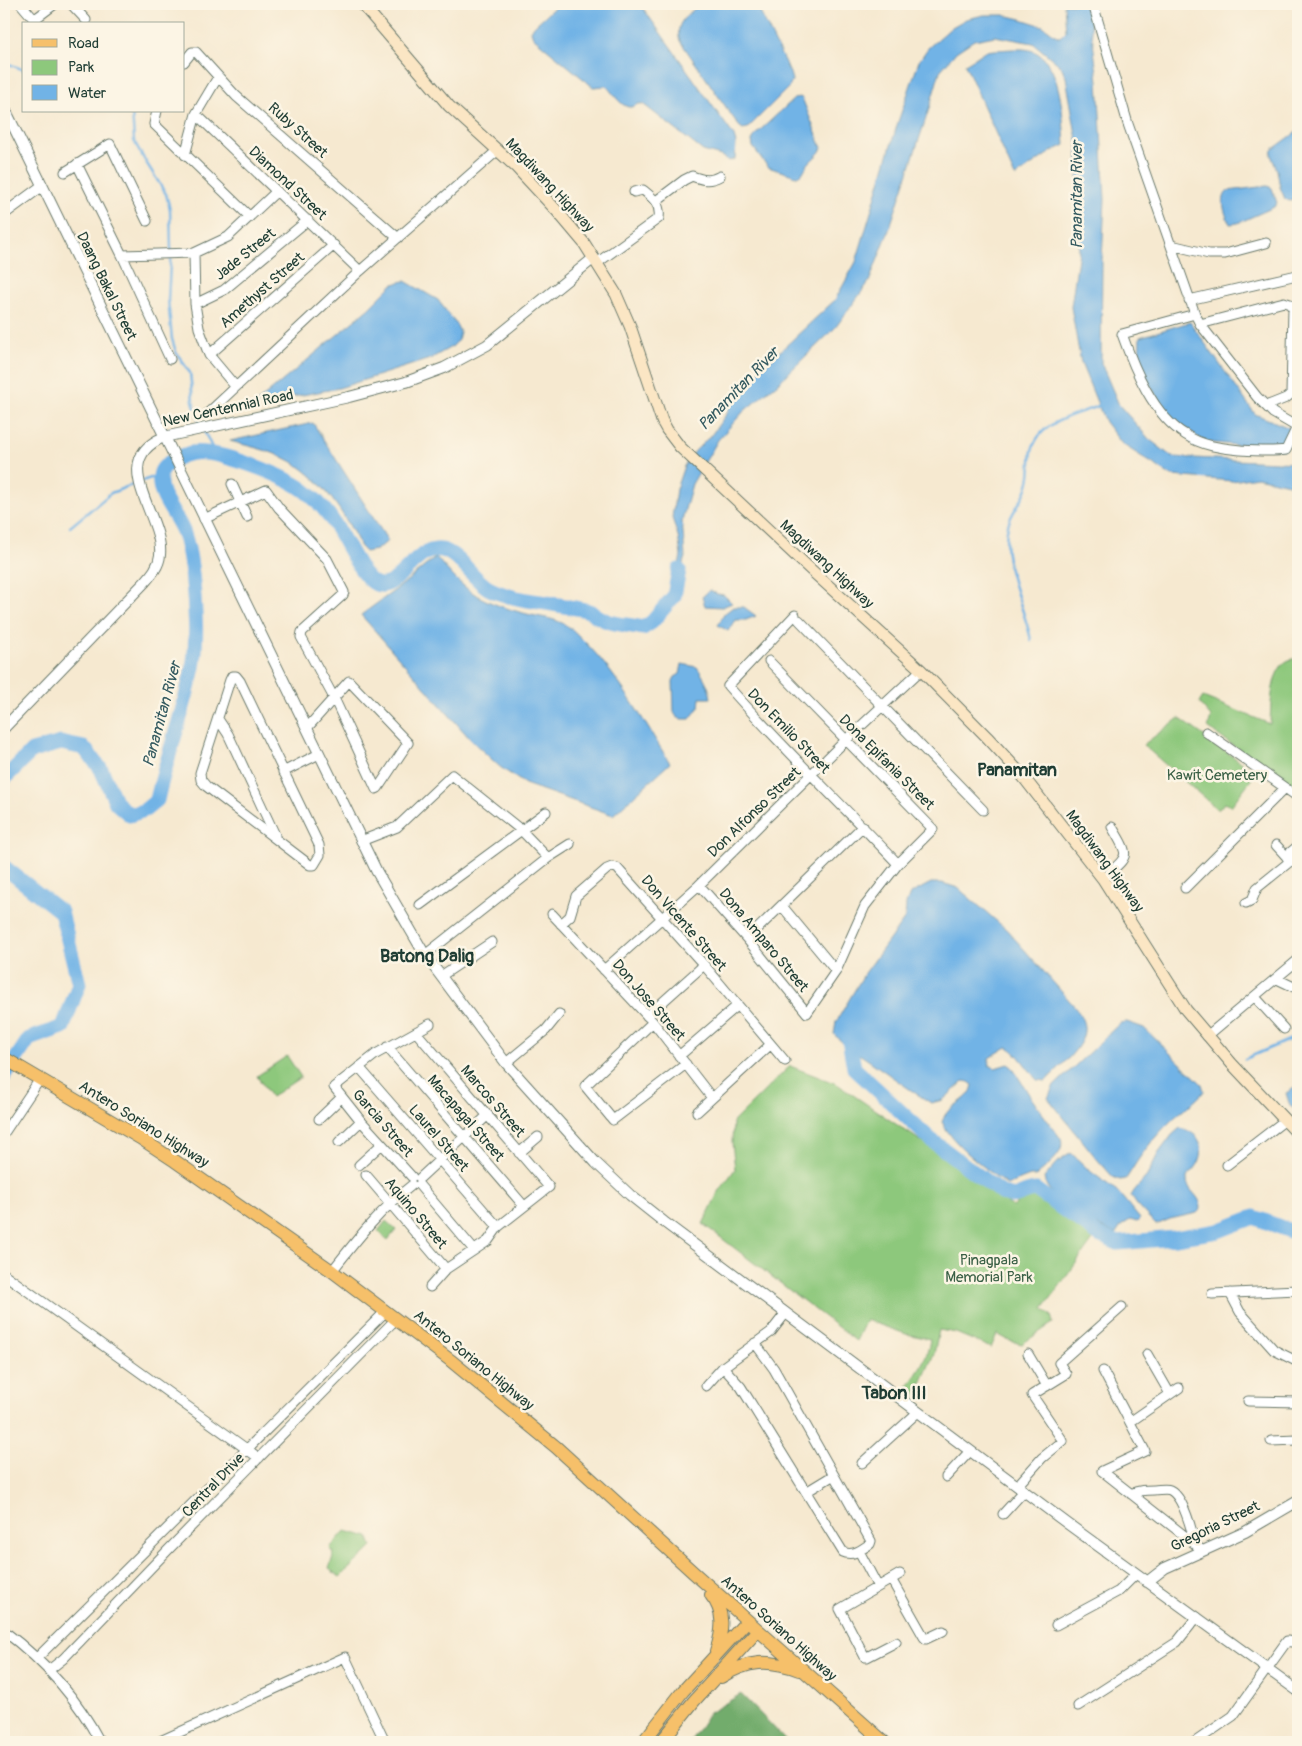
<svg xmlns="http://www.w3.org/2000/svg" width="1302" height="1746" font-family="Pangolin,sans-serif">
  <rect width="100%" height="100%" fill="#fcf5e5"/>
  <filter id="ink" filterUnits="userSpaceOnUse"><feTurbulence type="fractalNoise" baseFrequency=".02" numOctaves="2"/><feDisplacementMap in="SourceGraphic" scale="10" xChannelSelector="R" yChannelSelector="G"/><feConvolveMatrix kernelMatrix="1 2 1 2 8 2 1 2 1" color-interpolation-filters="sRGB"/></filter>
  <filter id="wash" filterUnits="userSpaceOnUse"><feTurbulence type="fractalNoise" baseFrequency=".0096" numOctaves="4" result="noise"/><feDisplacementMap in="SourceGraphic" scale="20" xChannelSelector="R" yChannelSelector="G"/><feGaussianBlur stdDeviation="1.12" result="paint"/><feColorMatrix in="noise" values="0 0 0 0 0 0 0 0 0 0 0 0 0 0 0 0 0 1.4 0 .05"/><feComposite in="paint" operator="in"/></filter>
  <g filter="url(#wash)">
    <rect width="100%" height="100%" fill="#f6e9d0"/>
    <path fill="#8dc87c" stroke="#568258" d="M1298 658V792L1208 728 1211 717 1199 703 1203 697 1270 724C1271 707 1270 672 1287 661 1290 659 1295 659 1298 658Z
      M1179 718 1256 773 1231 806 1224 803 1218 810 1143 745Z
      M287 1056 301 1077 271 1097 257 1076Z
      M790 1066 837 1084 962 1169 1013 1207 1026 1195 1034 1192 1095 1237 1043 1309 1051 1315 1053 1323 1022 1344 1010 1341 997 1334 991 1348 956 1333 939 1330 934 1354 913 1401 902 1393C916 1375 927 1363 930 1339L906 1334 866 1320 856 1341 703 1224 718 1193 735 1169 732 1143 733 1122Z
      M386 1221 396 1230 388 1240 378 1231Z
      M345 1531 369 1537 372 1547 340 1577 329 1569 334 1553 330 1548Z"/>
    <path fill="#72ac6c" stroke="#487450" d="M741 1694 788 1742H690L709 1713Z"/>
    <path fill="#71b3e6" stroke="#48788d" d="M558 4H640L734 136 736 143 735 159 729 161 721 156 703 151 643 104C637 103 636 106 631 107 621 108 613 92 606 86L593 87 533 37 531 31 534 26Z
      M700 4H753L760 12 790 73 792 80 790 86 748 128 743 129 739 126 680 41C674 22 688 15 700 4Z
      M1064 4H1087L1089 11 1098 81 1105 199 1102 260 1101 363 1119 405 1149 439 1172 457 1298 463V486L1257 477 1232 481 1172 476 1122 444 1105 422 1081 363 1071 307 1079 251 1078 166 1077 140 1066 77 1062 68 1056 62 1033 43 995 36 974 40 956 52 940 71 928 112 889 230 869 282 835 328 779 382 744 411 718 440 692 484 682 520 685 557 675 589 681 555 678 536 672 518 676 489 684 466 696 450 712 434 728 412 730 398 835 300 856 262 898 122 919 61 928 48 952 27 966 19 984 15H1004L1021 19 1043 26 1055 35 1060 37 1066 31Z
      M994 50C1004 50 1024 47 1033 51 1062 62 1063 119 1065 145L1049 153 1015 177 965 64 986 51Z
      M799 97 802 98 822 148C819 155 813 158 808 164 805 168 804 171 801 175L796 176 768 167 753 147 752 141 755 135 795 98Z
      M1298 131V198L1290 201 1285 199 1280 187 1277 170 1271 155 1272 150Z
      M1267 186 1272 188 1277 203 1274 207 1238 223 1230 224C1225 214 1219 199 1228 191Z
      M405 281 438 300 456 324 460 332 458 340 453 346 430 359 339 388 255 404 368 309 392 285 399 282Z
      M1190 322 1255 414 1292 429 1285 450 1205 442 1167 415 1148 381 1139 357 1140 337Z
      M313 423 388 541 376 550 365 552 362 549C345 515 321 475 285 458 268 450 248 446 230 441Z
      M436 557C466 593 481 602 527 614 539 617 553 618 564 624 572 628 578 635 584 641 619 676 644 722 670 763L613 815 525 784 500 767 472 741 361 615 402 585Z
      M710 590 717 594 724 595 732 603 722 607 705 606 702 597Z
      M733 607H744L756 616 746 620H735L728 631 718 625 724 614Z
      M682 664 697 667C704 677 709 686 711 698H700L699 707 690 719C682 719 677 720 674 712L673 681 675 677 680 674Z
      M931 883H942L958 888 1007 930 1076 1008C1080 1015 1085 1022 1084 1031 1083 1049 1057 1068 1046 1081L1037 1080C1030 1072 1016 1050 1007 1047L989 1058V1065L995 1068 1008 1064 1012 1067 1032 1099 1061 1139C1066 1154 1046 1166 1036 1176H1030L1007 1185 1000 1180C980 1163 954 1146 942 1122 943 1120 944 1117 945 1115 953 1103 971 1100 973 1085L969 1082 964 1081 943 1100 931 1103C909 1090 889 1074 868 1060 855 1051 844 1046 834 1034L836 1022 863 976 905 918 906 904 910 894Z
      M1127 1022 1144 1028 1202 1084 1204 1091C1196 1102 1182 1110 1172 1120 1152 1139 1140 1156 1126 1179L1120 1180 1113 1177 1097 1159 1048 1098 1053 1087 1120 1023Z
      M1298 1086V1105L1295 1109 1290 1106 1286 1093Z
      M1180 1128C1208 1134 1207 1162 1187 1176 1187 1177 1187 1184 1188 1185 1192 1194 1201 1197 1201 1209L1197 1213 1170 1219 1156 1225 1137 1205 1131 1196 1134 1191 1147 1176 1158 1154 1172 1135Z
      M1071 1153 1090 1171 1117 1191 1140 1219 1137 1222 1130 1220 1122 1225 1116 1234C1096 1226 1047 1200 1044 1178L1058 1162Z"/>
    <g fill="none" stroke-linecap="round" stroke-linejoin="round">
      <path stroke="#71b3e6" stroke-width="2.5" d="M4 62 24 70
        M132 111 134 141 144 159 166 194 170 209 171 248 168 300 172 339 176 352 190 373 193 401 197 415 202 426
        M204 431 215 454
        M142 481 160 475
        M70 527 111 493 137 483
        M1031 640C1024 605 999 561 1008 525 1012 510 1024 500 1028 485 1032 474 1030 462 1032 451 1038 421 1078 414 1102 405
        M1245 1059 1298 1036"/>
      <path stroke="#71b3e6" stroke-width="15" d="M4 779 32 751 61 743 84 748 101 769 116 803 130 815 145 810 157 800C167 755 184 712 193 667 196 653 196 626 195 612 194 591 191 554 184 534 178 515 157 498 160 476 161 463 182 455 192 453 216 449 284 475 304 490 312 496 321 505 327 513 341 529 359 577 376 584 398 593 415 545 442 550 459 554 473 579 488 588 513 601 542 601 569 607 576 608 584 609 591 612 596 615 601 619 607 621 619 625 631 625 643 628L652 622 674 596 679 570
        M4 867 61 912 79 984 63 1027 29 1039 4 1077
        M849 1039 854 1068 930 1139 1003 1194C1020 1201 1020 1191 1036 1190L1099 1235 1118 1243 1175 1238 1218 1231 1254 1217 1298 1234"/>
    </g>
  </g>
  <g filter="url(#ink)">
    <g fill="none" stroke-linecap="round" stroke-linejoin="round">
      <defs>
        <path id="minor" d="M21 4 38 24
          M71 4 86 20
          M1093 4 1128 124 1195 314 1200 324 1257 397 1273 413 1297 427 1286 450C1271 452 1256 451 1241 450 1222 448 1202 446 1186 435 1153 416 1134 368 1122 334L1195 314
          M35 19 55 4
          M184 62 192 52H196L236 96 398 238
          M157 111 154 124 249 216
          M196 114 360 271
          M185 155 196 114 218 77
          M77 164 122 255 170 359
          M65 172 110 144 147 221
          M656 201 684 180 692 176C703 180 709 182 720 176
          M1171 245 1209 254H1225L1266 243
          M194 253 195 304 199 328 209 355 235 386
          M122 255 194 253 228 237 277 191
          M597 263 659 218C661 204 653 198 643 190L634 192
          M1189 300 1297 275
          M195 304 224 290 308 220
          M1200 324 1284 302 1290 304 1293 309 1291 394 1286 398 1266 406
          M209 355 334 245
          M208 413 360 271 498 150
          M232 484 247 517
          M204 519 266 490 279 508 327 559 344 592 343 595 302 632 301 637 334 698 376 789 378 788 408 743 349 681 307 728
          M795 615 728 686C782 748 842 804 898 864
          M799 620 983 810
          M232 676H236L240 681 319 845 320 855 314 865H310L206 786 201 780 200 773 230 680Z
          M218 719 228 734 275 835
          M1206 732 1298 797
          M283 772 319 754
          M361 841 397 827 452 775 521 830 548 858
          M1276 845 1286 856
          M1290 862 1286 856 1298 846
          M1103 879C1129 854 1131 859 1112 827
          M699 885 747 939 807 1013 836 971 865 906 898 864 933 829 769 661
          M1185 888 1285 788
          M1246 903 1252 900 1257 888 1298 855
          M420 905 546 812
          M782 906 836 971
          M552 914 653 1022 712 1098
          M561 924 570 916 576 896 607 869 612 867 617 868 704 965 785 1061
          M747 939 863 826
          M425 955 548 858 570 844
          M604 970 699 885 846 740 921 670
          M441 976 492 942
          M1277 979 1298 989
          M1255 997 1284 1029
          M647 1016 704 965
          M653 1022 585 1086 613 1120 686 1064
          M416 1032 549 1187 498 1227 488 1241 446 1269 430 1287
          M1207 1036 1298 960
          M387 1047 524 1206
          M679 1056 737 1006
          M506 1063 546 1030 559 1014
          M359 1067 498 1227
          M697 1112 770 1045
          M319 1119 342 1097
          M4 1133 40 1079
          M339 1142 361 1121
          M519 1153 538 1137
          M359 1165 382 1144
          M1227 1165 1284 1121
          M366 1175 446 1269
          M412 1177 361 1121 334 1087 376 1054 430 1024
          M420 1178 488 1115
          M419 1185 474 1250
          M332 1271C358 1238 379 1211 412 1185
          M4 1274 259 1458
          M1230 1293 1240 1312 1274 1350 1298 1362
          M1212 1294 1298 1290
          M1028 1354 1047 1386
          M1147 1354 1170 1394
          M723 1367 741 1387 843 1552C853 1557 862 1549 870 1544L871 1541 774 1369 755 1343
          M1103 1371 1145 1451 1102 1471 1195 1544 1202 1551
          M706 1386 723 1367 771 1332 785 1314
          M1248 1401 1298 1402
          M1130 1422 1179 1388
          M1271 1441 1298 1440
          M862 1463 918 1412
          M946 1477 970 1451
          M1017 1486 1042 1458 1063 1441 1032 1395 1066 1374 1059 1363 1122 1307
          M806 1492 834 1475
          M1131 1494C1138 1490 1146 1490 1154 1490 1159 1490 1166 1488 1170 1490 1183 1496 1192 1531 1195 1544
          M1003 1514 1024 1491
          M859 1551 878 1587
          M891 1579 924 1637 926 1639 943 1631
          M1056 1625 1119 1591 1136 1574
          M4 1631C44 1661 77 1698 100 1742
          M896 1642 867 1657H865L840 1609 900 1574
          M37 1658 386 1311
          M49 1670 63 1659 169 1549 396 1319
          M1078 1706 1177 1642 1197 1617
          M158 1742 345 1657 385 1742
          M1195 1742 1233 1716 1287 1641 1292 1642 1298 1637"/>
        <path id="tertiary" d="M4 107 377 872 425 955 506 1063 596 1163 630 1195 664 1222 1068 1524 1298 1691
          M4 214 42 186
          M4 728 145 582C152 574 159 566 160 555 164 516 106 461 164 437L349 397 406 382 444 368 487 345 594 258
          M1147 1582 1165 1568 1245 1532 1298 1501"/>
        <path id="secondary" d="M362 4 449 106 517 168 557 211 584 243 616 294 630 326 662 421 667 430 680 447 810 569 921 670 987 737 1021 774 1103 879 1186 1010 1232 1064 1298 1134"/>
        <path id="primary" d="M4 1058 140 1138 175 1161 332 1271 450 1360 556 1447 694 1573 884 1742
          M711 1595C725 1612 723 1631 716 1651
          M721 1677C748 1660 769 1659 799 1670
          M643 1742 683 1691 747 1621
          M661 1742 694 1701 758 1630"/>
      </defs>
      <use href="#minor" stroke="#6a796b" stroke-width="11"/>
      <use href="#tertiary" stroke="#6a796b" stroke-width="12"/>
      <use href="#secondary" stroke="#6a796b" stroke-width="13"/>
      <use href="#primary" stroke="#6a796b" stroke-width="14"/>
      <use href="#minor" stroke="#fff" stroke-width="9"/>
      <use href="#tertiary" stroke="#fff" stroke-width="10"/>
      <use href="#secondary" stroke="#fbe6c4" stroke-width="11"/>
      <use href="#primary" stroke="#f6c06b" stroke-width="12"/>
    </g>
  </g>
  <g text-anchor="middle" stroke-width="5" stroke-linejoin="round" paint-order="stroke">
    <g font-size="15" fill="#1f3d34" stroke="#fcf5e5">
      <text transform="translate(298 130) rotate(42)" y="5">Ruby Street</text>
      <text transform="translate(288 183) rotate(43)" y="5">Diamond Street</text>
      <text transform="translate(550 185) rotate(47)" y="5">Magdiwang Highway</text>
      <text transform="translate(245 254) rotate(-39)" y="5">Jade Street</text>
      <text transform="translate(107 286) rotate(64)" y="5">Daang Bakal Street</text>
      <text transform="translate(262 290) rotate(-41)" y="5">Amethyst Street</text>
      <text transform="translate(228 408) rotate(-12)" y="5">New Centennial Road</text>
      <text transform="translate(827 564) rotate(43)" y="5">Magdiwang Highway</text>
      <text transform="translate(789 731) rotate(46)" y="5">Don Emilio Street</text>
      <text transform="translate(887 762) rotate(45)" y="5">Dona Epifania Street</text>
      <text transform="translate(754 812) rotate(-44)" y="5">Don Alfonso Street</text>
      <text transform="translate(1105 861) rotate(54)" y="5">Magdiwang Highway</text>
      <text transform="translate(684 923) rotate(49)" y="5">Don Vicente Street</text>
      <text transform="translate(764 940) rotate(50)" y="5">Dona Amparo Street</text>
      <text transform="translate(649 1000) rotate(49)" y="5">Don Jose Street</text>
      <text transform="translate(493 1101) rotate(49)" y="5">Marcos Street</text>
      <text transform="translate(466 1118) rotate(49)" y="5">Macapagal Street</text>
      <text transform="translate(383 1123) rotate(49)" y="5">Garcia Street</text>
      <text transform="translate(144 1124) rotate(32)" y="5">Antero Soriano Highway</text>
      <text transform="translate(439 1138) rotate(49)" y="5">Laurel Street</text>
      <text transform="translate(416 1213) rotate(50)" y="5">Aquino Street</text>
      <text transform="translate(474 1360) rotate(39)" y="5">Antero Soriano Highway</text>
      <text transform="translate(213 1485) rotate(-46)" y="5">Central Drive</text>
      <text transform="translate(1215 1526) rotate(-26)" y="5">Gregoria Street</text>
      <text transform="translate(779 1628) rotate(42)" y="5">Antero Soriano Highway</text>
    </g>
    <g font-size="15" fill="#3a6046" stroke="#fcf5e5">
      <text x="1217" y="780">Kawit Cemetery</text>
      <text x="989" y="1265">Pinagpala<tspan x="989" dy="17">Memorial Park</tspan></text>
    </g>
    <g font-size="16" font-style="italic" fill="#345a60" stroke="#fcf5e5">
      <text transform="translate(1076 195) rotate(-90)" y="6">Panamitan River</text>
      <text transform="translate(738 388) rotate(-46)" y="6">Panamitan River</text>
      <text transform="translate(161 714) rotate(-75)" y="6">Panamitan River</text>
    </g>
    <g font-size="18" font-weight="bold" fill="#1f3d34" stroke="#fcf5e5">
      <text x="1017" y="776">Panamitan</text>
      <text x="427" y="962">Batong Dalig</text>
      <text x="894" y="1399">Tabon III</text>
    </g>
  </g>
  <rect width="1302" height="1746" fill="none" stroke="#fcf5e5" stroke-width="20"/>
  <rect x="22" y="22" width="162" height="90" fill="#fcf5e5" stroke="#a4ab9e"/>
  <rect x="32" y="39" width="25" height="8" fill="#f6c06b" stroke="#a4ab9e"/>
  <text x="68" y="48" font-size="15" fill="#1f3d34">Road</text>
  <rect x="32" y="60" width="25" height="15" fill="#8dc87c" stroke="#a4ab9e"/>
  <text x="68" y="72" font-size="15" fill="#1f3d34">Park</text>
  <rect x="32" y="85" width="25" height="15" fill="#71b3e6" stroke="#a4ab9e"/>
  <text x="68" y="98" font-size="15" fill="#1f3d34">Water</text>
</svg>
